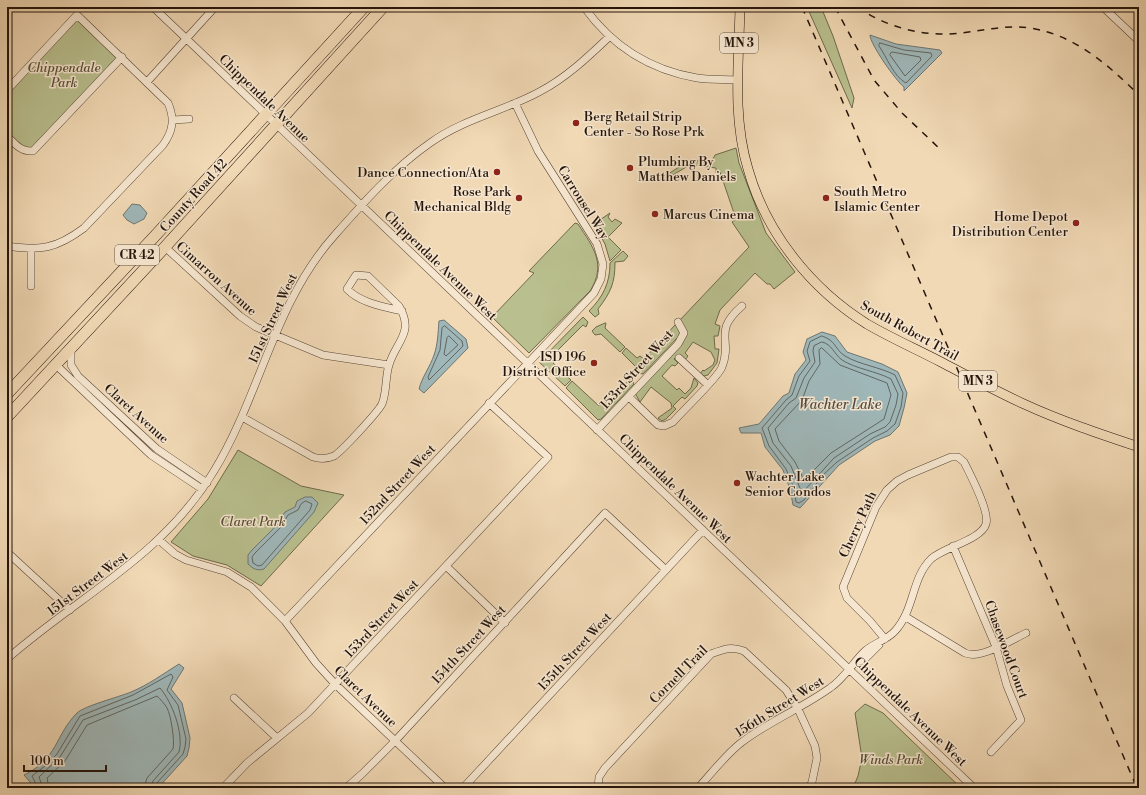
<svg xmlns="http://www.w3.org/2000/svg" width="1146" height="795" font-family="'Libre Bodoni',serif">
  <rect width="100%" height="100%" fill="#f1d9b5"/>
  <filter id="stains"><feTurbulence type="fractalNoise" baseFrequency=".005" numOctaves="4"/><feColorMatrix values="0 0 0 0 .2 0 0 0 0 .09 0 0 0 0 .02 0 0 0 .5 -.17"/></filter>
  <radialGradient id="worn" r=".72"><stop offset=".6" stop-color="#630" stop-opacity="0"/><stop offset="1" stop-color="#630" stop-opacity=".3"/></radialGradient>
  <path fill="#b9bf8e" stroke="#6e6a4c" d="M807 7H821L833 36 854 98 852 108Z
    M78 15 122 58 33 152 7 138V91Z
    M736 148 739 163 766 233 795 272 774 289 770 284H767L755 273 720 310 715 324 720 326 718 336H714L715 349H719L717 363 708 375 704 376 700 374 703 370 704 371 713 365 715 360 711 352 693 342 685 353 688 356 685 360 679 354 674 359 678 363 675 366 672 365 662 376 677 390 679 388 685 394 691 388 694 378 698 383 697 386 685 399 682 397 673 406 676 409 666 419 662 421 658 418 672 408 671 403 651 387 640 402 635 393 681 346 685 338 680 320 749 247 732 222 736 219 720 172 716 173V168L692 165 691 169 688 166 666 179 662 178 690 160 708 162 713 159 715 155Z
    M610 213 608 217 612 222 615 219 622 223 608 237 621 250 610 261 605 244 594 224Z
    M575 223 578 224C593 247 607 264 590 291L529 353 492 317 534 273 529 271Z
    M623 251 628 256 624 261 615 262C615 283 611 292 598 309L599 314 595 317 589 311C603 297 610 283 610 263Z
    M583 317 588 322 586 327 583 325 553 355 556 359 553 363 571 380 565 386 539 362Z
    M605 323H606L605 328 625 347 620 352 601 334 595 335 592 331 596 327Z
    M675 325 680 330 679 336 643 374 635 372 638 369 622 353 626 348 637 358 640 356 644 359Z
    M631 378 634 384 601 419 598 420 566 388 572 381 599 406 602 402 604 404Z
    M238 450 301 486 344 495 261 586 227 565 193 556 171 542 208 499Z
    M865 704 883 713 961 788H853L858 776 862 758 855 713Z"/>
  <path fill="#9fb7b8" stroke="#6e7673" d="M870 35 896 44 940 50 942 53 904 91V87C896 81 870 44 870 35Z
    M132 204 140 205 147 213 144 219 134 224 127 220 123 215Z
    M444 320 466 339 468 348 424 393 419 389C422 377 430 367 434 355 438 344 438 332 439 321Z
    M822 332 835 336 847 352 882 364 898 372 907 393 904 408 899 426 890 435 875 441 839 465 800 508 793 505 790 489 783 470 765 447 761 433H741L739 428 759 424 783 396 789 393 795 374 806 360 803 352 807 339Z
    M305 497H312L318 503 314 512 264 569C257 571 253 569 248 564V555L252 550 278 524 285 512 295 507 297 501Z
    M179 664 184 668 171 689 182 703 190 738 189 748 187 756 158 788H35L24 775C58 759 55 735 77 713 84 706 119 697 131 692 148 685 163 674 179 664Z"/>
  <g fill="none" stroke-linecap="round" stroke-linejoin="round">
    <path stroke="#626662" stroke-width="1" d="M880 43 904 50 931 53 932 56 906 83C893 76 887 57 879 46Z
      M892 52 920 57 921 60 905 76 890 55Z
      M445 326 462 341 463 346 429 380 428 377 440 350 442 328Z
      M449 336 458 345 446 356 444 354 447 338Z
      M822 336C837 341 834 349 845 356 860 365 880 367 895 375L903 393 901 407 895 424 887 431 873 438 837 462 823 475 804 500 799 503 796 502 794 488 786 469 769 446 762 428 786 400 792 395 799 376 810 361 807 351 810 342Z
      M822 342C832 344 834 354 842 360 856 369 876 371 891 379L898 394 896 405 890 422 885 427 870 434 834 458 802 493 791 466 773 443 768 428 789 403 796 398 804 378 815 362 813 351 814 346Z
      M822 348 840 365 887 383 891 395 884 419 831 453 804 480 795 462 779 441 775 429 802 400 809 381 820 364 819 350Z
      M306 501 312 504 310 510 262 565 258 566 253 563 252 557 255 553 281 527 288 515 298 510 301 504Z
      M38 788 32 776 45 766 57 754 80 716 133 695 171 674 173 677 167 690 178 705 186 739 185 747 183 754 156 784 155 788
      M43 788 39 777 60 757 83 720 135 700 160 688C172 702 184 733 179 752L153 781 150 788
      M49 788 47 778 65 761 87 725 157 696C160 699 165 704 167 708 171 715 175 742 173 749L147 778 144 788"/>
    <defs>
      <path id="minor" d="M153 7 974 788
        M584 7C612 46 650 70 697 78 710 80 724 79 737 80
        M1103 7 1139 41
        M147 82 215 7
        M7 90 77 15
        M173 120 189 119
        M7 136C15 144 21 152 33 151L122 57
        M7 246C40 251 56 249 84 228L163 145C173 131 175 119 168 103L77 15
        M165 247 240 316 256 327 323 355 389 365
        M31 286V250
        M71 349V365L78 376 157 449 207 483
        M679 358 708 385
        M56 365 151 455 202 489
        M629 397 658 425 664 426 673 422C683 410 718 378 722 367 733 339 712 332 742 306
        M242 417 313 457C320 459 327 459 334 456 342 451 378 412 382 404 387 392 385 378 389 365 396 341 415 333 399 306L368 276 356 275 347 289C360 303 385 307 402 311
        M597 430 678 344 684 333 678 322
        M159 540 175 554 186 560 227 572 251 587 285 621 316 663 335 684 445 788
        M953 546 996 647 1007 686 1021 720 991 752
        M7 552 70 610
        M446 566 505 623
        M906 617 965 653C980 660 1011 640 1026 633
        M285 621 594 293 601 279 603 264 597 244 538 151 515 103
        M7 659C81 594 161 558 214 471 260 396 274 303 334 236 363 203 394 168 430 143 463 119 504 111 539 92 566 78 588 57 609 37
        M857 662 865 659 879 645
        M234 698 277 738
        M223 788 247 763 308 713 548 457 489 403
        M346 788 362 774 395 741 605 513 666 570
        M463 788 703 530
        M598 788 599 777 605 768 711 654C724 649 731 646 744 651L786 690 798 709 815 746 817 758 812 782 809 788
        M698 788C712 773 726 754 742 742 770 721 802 708 830 688 844 679 854 661 865 651 874 643 887 640 895 631 915 609 911 579 931 559 944 547 981 540 986 524 990 512 970 474 964 462L958 457H951L908 475 897 481 887 490 876 507 843 587 847 598 870 621 885 639"/>
      <path id="major" d="M740 7C739 62 732 116 748 169 766 233 811 289 867 324 891 338 916 349 941 362 968 376 996 391 1024 404 1061 421 1100 434 1139 447"/>
      <path id="highway" d="M7 394 154 237 364 7
        M7 417 165 247 383 7"/>
    </defs>
    <use href="#minor" stroke="#574536" stroke-width="8"/>
    <use href="#major" stroke="#24140b" stroke-width="10"/>
    <use href="#highway" stroke="#24140b" stroke-width="12"/>
    <use href="#minor" stroke="#f6e6cf" stroke-width="7"/>
    <use href="#major" stroke="#f1d9b5" stroke-width="9"/>
    <use href="#highway" stroke="#f1d9b5" stroke-width="11"/>
    <path stroke="#24140b" stroke-width="1.5" stroke-dasharray="7 7" stroke-linecap="butt" d="M802 7 1137 788
      M835 7 874 80 902 113 940 149
      M857 7C883 25 916 35 948 34 976 33 1002 24 1030 28 1075 35 1107 64 1139 95"/>
  </g>
  <g fill="#8f2418" stroke="#f6e6cf" stroke-width="1.5">
    <circle cx="576" cy="123" r="4"/>
    <circle cx="630" cy="168" r="4"/>
    <circle cx="497" cy="172" r="4"/>
    <circle cx="519" cy="198" r="4"/>
    <circle cx="826" cy="198" r="4"/>
    <circle cx="655" cy="214" r="4"/>
    <circle cx="1076" cy="223" r="4"/>
    <circle cx="594" cy="363" r="4"/>
    <circle cx="737" cy="483" r="4"/>
  </g>
  <g text-anchor="middle" stroke-width="3" stroke-linejoin="round" paint-order="stroke">
    <g fill="#f6e6cf" stroke="#635346" stroke-width="1">
      <rect x="720" y="33" width="38" height="20" rx="3"/>
      <rect x="115" y="245" width="44" height="20" rx="3"/>
      <rect x="959" y="371" width="38" height="20" rx="3"/>
    </g>
    <g font-size="12" font-weight="bold" fill="#24140b">
      <text x="739" y="47">MN 3</text>
      <text x="137" y="259">CR 42</text>
      <text x="978" y="385">MN 3</text>
    </g>
    <g font-size="13" font-style="italic" fill="#585039" stroke="#f6e6cf">
      <text x="64" y="72">Chippendale<tspan x="64" dy="15">Park</tspan></text>
      <text x="253" y="526">Claret Park</text>
      <text x="891" y="764">Winds Park</text>
    </g>
    <g font-size="13" fill="#24140b" stroke="#f6e6cf">
      <text transform="translate(265 98) rotate(44)" y="5">Chippendale Avenue</text>
      <text transform="translate(193 195) rotate(-48)" y="5">County Road 42</text>
      <text transform="translate(584 202) rotate(58)" y="5">Carrousel Way</text>
      <text transform="translate(441 265) rotate(44)" y="5">Chippendale Avenue West</text>
      <text transform="translate(217 278) rotate(42)" y="5">Cimarron Avenue</text>
      <text transform="translate(272 318) rotate(-65)" y="5">151st Street West</text>
      <text transform="translate(910 330) rotate(29)" y="5">South Robert Trail</text>
      <text transform="translate(636 369) rotate(-48)" y="5">153rd Street West</text>
      <text transform="translate(137 413) rotate(42)" y="5">Claret Avenue</text>
      <text transform="translate(397 484) rotate(-47)" y="5">152nd Street West</text>
      <text transform="translate(676 488) rotate(44)" y="5">Chippendale Avenue West</text>
      <text transform="translate(857 524) rotate(-65)" y="5">Cherry Path</text>
      <text transform="translate(87 583) rotate(-37)" y="5">151st Street West</text>
      <text transform="translate(381 618) rotate(-47)" y="5">153rd Street West</text>
      <text transform="translate(468 644) rotate(-47)" y="5">154th Street West</text>
      <text transform="translate(1007 649) rotate(70)" y="5">Chasewood Court</text>
      <text transform="translate(574 651) rotate(-47)" y="5">155th Street West</text>
      <text transform="translate(678 674) rotate(-45)" y="5">Cornell Trail</text>
      <text transform="translate(366 696) rotate(44)" y="5">Claret Avenue</text>
      <text transform="translate(779 706) rotate(-32)" y="5">156th Street West</text>
      <text transform="translate(911 711) rotate(44)" y="5">Chippendale Avenue West</text>
    </g>
    <g font-size="13" fill="#24140b" stroke="#f6e6cf" text-anchor="start">
      <text x="584" y="121">Berg Retail Strip<tspan x="584" dy="15">Center - So Rose Prk</tspan></text>
      <text x="638" y="166">Plumbing By<tspan x="638" dy="15">Matthew Daniels</tspan></text>
      <text x="489" y="177" text-anchor="end">Dance Connection/Ata</text>
      <text x="511" y="196" text-anchor="end">Rose Park<tspan x="511" dy="15">Mechanical Bldg</tspan></text>
      <text x="834" y="196">South Metro<tspan x="834" dy="15">Islamic Center</tspan></text>
      <text x="663" y="219">Marcus Cinema</text>
      <text x="1068" y="221" text-anchor="end">Home Depot<tspan x="1068" dy="15">Distribution Center</tspan></text>
      <text x="586" y="361" text-anchor="end">ISD 196<tspan x="586" dy="15">District Office</tspan></text>
      <text x="745" y="481">Wachter Lake<tspan x="745" dy="15">Senior Condos</tspan></text>
    </g>
    <g font-size="14" font-style="italic" fill="#4f4d48" stroke="#f6e6cf">
      <text x="840" y="409">Wachter Lake</text>
    </g>
  </g>
  <rect width="1146" height="795" fill="none" stroke="#f1d9b5" stroke-width="24"/>
  <rect x="8" y="8" width="1130" height="779" fill="none" stroke="#24140b" stroke-width="2"/>
  <rect x="12" y="12" width="1122" height="771" fill="none" stroke="#24140b"/>
  <path d="M24 765v6h82v-6" fill="none" stroke="#24140b" stroke-width="2"/>
  <text x="30" y="765" font-size="12" fill="#24140b" stroke="#f6e6cf" stroke-width="3" paint-order="stroke">100 m</text>
  <rect width="100%" height="100%" filter="url(#stains)"/>
  <rect width="100%" height="100%" fill="url(#worn)"/>
</svg>
